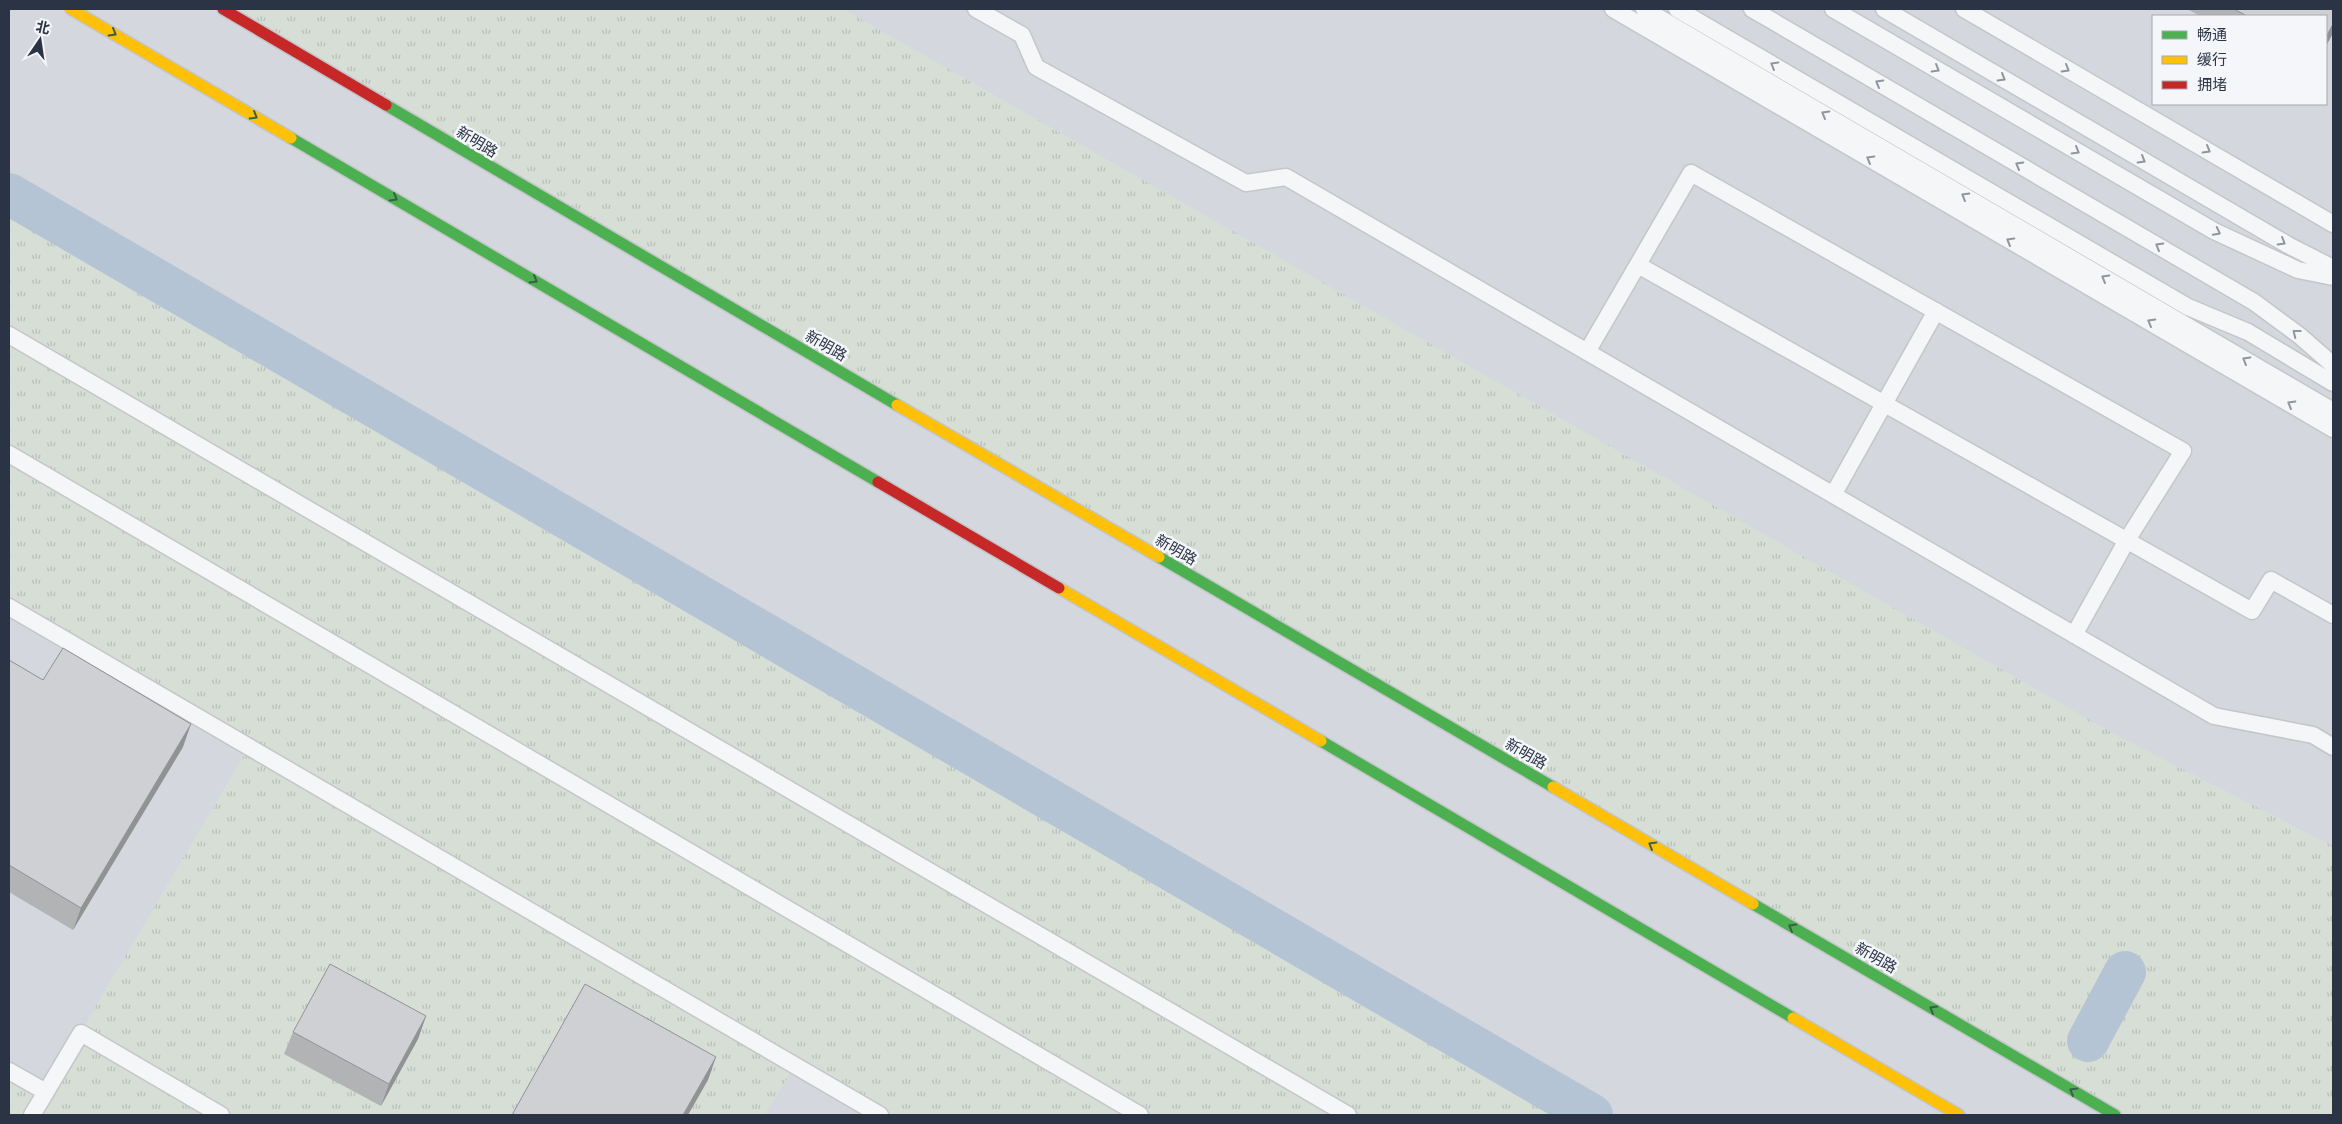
<svg xmlns="http://www.w3.org/2000/svg" width="2342" height="1124" font-family="'Work Sans','Noto Sans SC',sans-serif">
  <defs>
    <pattern id="grass-tufts" width="24" height="20" patternUnits="userSpaceOnUse" patternTransform="scale(1.25)"><rect width="24" height="20" fill="#d6ded6"/><path d="M3 7l-1-3M5 7V3M7 7l1-3M15 17l-1-3M17 17v-4M19 17l1-3" fill="none" stroke="#b8bfb9"/></pattern>
  </defs>
  <rect width="100%" height="100%" fill="#e6e8ea"/>
  <path fill="#d4d7dd" fill-rule="evenodd" d="M9 9H2333V1115H9ZM2153 16H2326V104H2153Z"/>
  <path fill="url(#grass-tufts)" d="M238 9H843L2118 736 2333 846V1115H2117Z
    M9 194 1592 1115H880L795 1066 765 1115H9V1071L45 1092 249 747 9 607Z"/>
  <g fill="none" stroke-linecap="round" stroke-linejoin="round">
    <path stroke="#b4c4d5" stroke-width="42" d="M9 194 1592 1115
      M2088 1041 2125 972"/>
    <defs>
      <path id="lane" d="M976 9 1022 35 1036 67 1246 183 1286 177 2214 716 2313 735 2333 747
        M1613 9 2333 429
        M1644 9 2333 411
        M1677 9 2188 307 2248 332 2333 383
        M1752 9 2254 302 2300 336 2333 365
        M1833 9 2214 231 2298 270 2333 277
        M1884 9 2288 245 2333 268
        M1964 9 2333 224
        M1638 265 2252 611 2271 580 2333 615
        M9 335 1348 1115
        M1587 352 1691 173 2183 451 2127 540 2074 635
        M9 454 1140 1115
        M1833 495 1936 311
        M9 607 880 1115
        M9 1071 46 1092 32 1115
        M46 1092 81 1033 221 1115"/>
      <path id="fast" d="M386 105 897 405
        M291 138 878 482
        M1159 557 1553 787
        M1321 741 1793 1018
        M1753 904 2115 1115"/>
      <path id="slow" d="M71 9 291 138
        M897 405 1159 557
        M1059 588 1321 741
        M1553 787 1753 904
        M1793 1018 1959 1115"/>
      <path id="jam" d="M223 9 386 105
        M878 482 1059 588"/>
    </defs>
    <use href="#lane" stroke="#c4c6c8" stroke-width="19"/>
    <use href="#fast" stroke="#c2c5c8" stroke-width="14"/>
    <use href="#slow" stroke="#c2c5c8" stroke-width="14"/>
    <use href="#jam" stroke="#c2c5c8" stroke-width="14"/>
    <use href="#lane" stroke="#f5f6f7" stroke-width="16"/>
    <use href="#fast" stroke="#4caf50" stroke-width="11"/>
    <use href="#slow" stroke="#ffc107" stroke-width="11"/>
    <use href="#jam" stroke="#c62828" stroke-width="11"/>
  </g>
  <path fill="#b1b3b5" d="M2187 9H2333V33L2326 46V16H2200Z
    M9 660 43 680 183 747 73 930 9 892Z
    M426 1016 418 1039 381 1106 284 1054 293 1032Z"/>
  <path fill="#909294" d="M2333 24V33L2326 46V37Z
    M191 724 183 747 73 930 81 908Z
    M426 1016 418 1039 381 1106 389 1084Z
    M716 1057 708 1080 688 1115H683Z"/>
  <path fill="#ced0d3" stroke="#909294" d="M2234 9H2333V24L2326 37V16H2247Z
    M63 648 191 724 81 908 9 865V660L43 680Z
    M330 964 426 1016 389 1084 293 1032Z
    M585 984 716 1057 683 1115H512Z"/>
  <defs><path id="oneway-chevron" d="M-2-3.5L2.5 0L-2 3.5" fill="none" stroke-width="1.6" stroke-linecap="round" stroke-linejoin="round" transform="scale(1.25)"/></defs>
  <g stroke="#375f49">
    <use href="#oneway-chevron" transform="translate(113 33) rotate(30)"/>
    <use href="#oneway-chevron" transform="translate(254 116) rotate(30)"/>
    <use href="#oneway-chevron" transform="translate(394 198) rotate(30)"/>
    <use href="#oneway-chevron" transform="translate(534 280) rotate(30)"/>
    <use href="#oneway-chevron" transform="translate(1652 845) rotate(-150)"/>
    <use href="#oneway-chevron" transform="translate(1792 927) rotate(-150)"/>
    <use href="#oneway-chevron" transform="translate(1933 1009) rotate(-150)"/>
    <use href="#oneway-chevron" transform="translate(2073 1091) rotate(-150)"/>
  </g>
  <g stroke="#90959e">
    <use href="#oneway-chevron" transform="translate(1774 65) rotate(-150)"/>
    <use href="#oneway-chevron" transform="translate(1936 69) rotate(30)"/>
    <use href="#oneway-chevron" transform="translate(2066 69) rotate(30)"/>
    <use href="#oneway-chevron" transform="translate(2002 78) rotate(30)"/>
    <use href="#oneway-chevron" transform="translate(1879 83) rotate(-150)"/>
    <use href="#oneway-chevron" transform="translate(1825 114) rotate(-150)"/>
    <use href="#oneway-chevron" transform="translate(2207 150) rotate(30)"/>
    <use href="#oneway-chevron" transform="translate(2076 151) rotate(30)"/>
    <use href="#oneway-chevron" transform="translate(1870 159) rotate(-150)"/>
    <use href="#oneway-chevron" transform="translate(2142 160) rotate(30)"/>
    <use href="#oneway-chevron" transform="translate(2019 165) rotate(-150)"/>
    <use href="#oneway-chevron" transform="translate(1965 196) rotate(-150)"/>
    <use href="#oneway-chevron" transform="translate(2217 232) rotate(27)"/>
    <use href="#oneway-chevron" transform="translate(2010 241) rotate(-150)"/>
    <use href="#oneway-chevron" transform="translate(2282 242) rotate(30)"/>
    <use href="#oneway-chevron" transform="translate(2159 246) rotate(-150)"/>
    <use href="#oneway-chevron" transform="translate(2105 278) rotate(-150)"/>
    <use href="#oneway-chevron" transform="translate(2151 322) rotate(-150)"/>
    <use href="#oneway-chevron" transform="translate(2296 333) rotate(-142)"/>
    <use href="#oneway-chevron" transform="translate(2246 360) rotate(-150)"/>
    <use href="#oneway-chevron" transform="translate(2291 404) rotate(-150)"/>
  </g>
  <g text-anchor="middle" stroke-width="5" stroke-linejoin="round" paint-order="stroke">
    <g font-size="15" fill="#2b3445" stroke="#f4f6f9">
      <text transform="translate(477 142) rotate(31)" y="5">新明路</text>
      <text transform="translate(826 346) rotate(30)" y="5">新明路</text>
      <text transform="translate(1176 550) rotate(30)" y="5">新明路</text>
      <text transform="translate(1526 754) rotate(30)" y="5">新明路</text>
      <text transform="translate(1876 958) rotate(30)" y="5">新明路</text>
    </g>
  </g>
  <rect width="2342" height="1124" fill="none" stroke="#2b3445" stroke-width="20"/>
  <rect x="2152" y="15" width="175" height="90" fill="#f4f6f9" stroke="#a4a8b1"/>
  <rect x="2162" y="31" width="25" height="8" fill="#4caf50" stroke="#a4a8b1"/>
  <text x="2197" y="40" font-size="15" fill="#2b3445">畅通</text>
  <rect x="2162" y="56" width="25" height="8" fill="#ffc107" stroke="#a4a8b1"/>
  <text x="2197" y="65" font-size="15" fill="#2b3445">缓行</text>
  <rect x="2162" y="81" width="25" height="8" fill="#c62828" stroke="#a4a8b1"/>
  <text x="2197" y="90" font-size="15" fill="#2b3445">拥堵</text>
  <g transform="translate(40 40) rotate(13)" stroke="#f4f6f9" stroke-width="4" paint-order="stroke">
  <path d="M0-4L9 19L0 12L-9 19Z" fill="#2b3445"/>
  <text y="-8" font-size="14" font-weight="bold" text-anchor="middle" fill="#2b3445">北</text>
  </g>
</svg>
